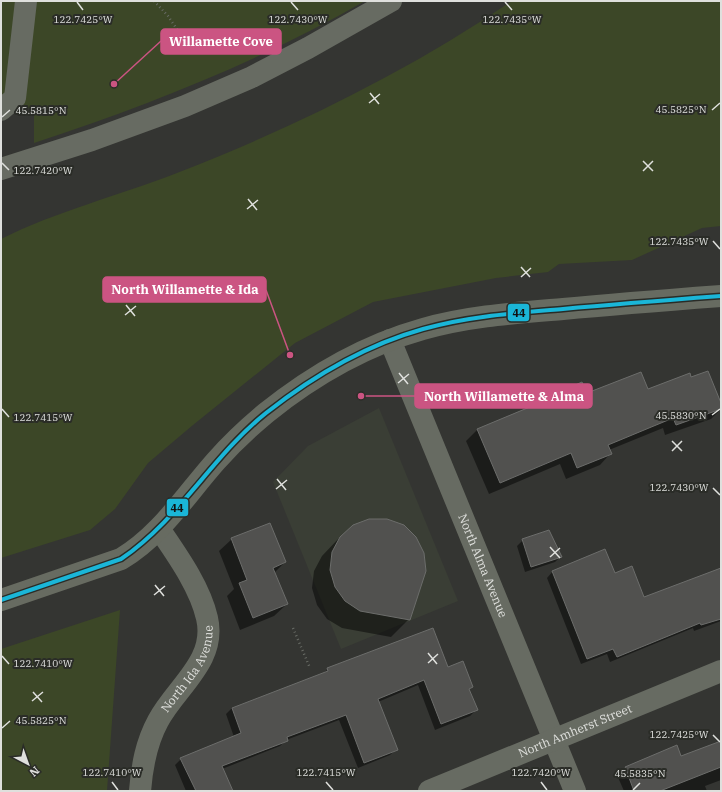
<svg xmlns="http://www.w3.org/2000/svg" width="722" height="792" font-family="'IBM Plex Serif',serif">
  <rect width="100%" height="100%" fill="#343532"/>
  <path fill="#3a3e35" d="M379 408 458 601 341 649 273 482 308 446Z"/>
  <path fill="#3c4727" d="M1 1H365C261 61 149 105 34 143V108L1 109Z
    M512 1H721V226L702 228 632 260 559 264 548 272 496 278 373 302 295 343 193 425 148 463 115 509 90 530 1 558V239C57 211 118 196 177 173 293 128 409 71 512 1Z
    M120 610 107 791H1V649Z"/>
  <path fill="#0007" d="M691 378 721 406V409L711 419 665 435 663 428 609 450 610 454 600 465 566 479 560 464 489 494 466 441 477 430 543 403 548 398 582 384 586 394 647 391Z
    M340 537 409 619 391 637 342 628 327 619 317 605 312 588 314 571 322 556Z
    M232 539 285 562 274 573 287 604 274 616 240 630 227 596 234 589 219 551Z
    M523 540 561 556 555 562 525 572 517 546Z
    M721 569V621L694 631 693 628 610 662 607 654 581 664 547 578 553 571 615 574 644 598Z
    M448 668 472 687 469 690 476 710 470 716 435 730 418 685 378 702 396 749 390 755 358 768 339 720 286 740 280 746 222 769 232 791H186L175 765 181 759 234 737 226 714 232 708 323 674 328 669Z
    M721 742V780L705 786 707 791H624L617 775 625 767 676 747 681 758Z"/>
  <path fill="#51514f" stroke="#6c6d6b" d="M708 371 721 403V409L676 425 673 418 608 445 612 454 577 468 571 453 500 483 477 429 549 399 548 397 582 382 587 393 641 372 648 389 690 373 691 377Z
    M369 519H387L404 525 416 537 424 553 426 571 410 620 360 611 345 601 335 587 330 570 332 552 340 537 353 525Z
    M270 523 286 562 273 568 288 604 253 618 239 583 247 580 231 538Z
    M549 530 562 557 531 567 522 539Z
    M605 549 615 573 632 566 644 597 721 568V619L701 625 700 623 617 657 613 649 587 659 552 571Z
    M433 628 448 667 463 661 473 687 469 689 478 710 441 724 424 680 378 699 398 750 364 763 346 715 287 737 288 741 222 766 233 791H196L180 758 241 733 232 708 328 671 327 668Z
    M721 741V767L660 791H634L625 767 677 745 681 756Z"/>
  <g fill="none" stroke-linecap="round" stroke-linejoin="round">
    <path stroke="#686b65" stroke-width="2.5" stroke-dasharray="1 3" stroke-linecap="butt" d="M154 1 168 16 187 44
      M293 628 310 668"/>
    <g stroke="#676b62" stroke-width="22">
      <path d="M1 110 15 98 26 1"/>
      <path d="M1 169 92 140 185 106 252 77 308 48 391 1"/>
      <path id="s1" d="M390 340 575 791"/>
      <path id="s2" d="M140 791C142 766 146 743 158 721 176 687 217 661 207 618 200 587 177 555 160 530"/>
      <path id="s3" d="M429 791 721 671"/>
    </g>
    <path stroke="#676b61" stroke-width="22" d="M1 600 121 559C161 535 185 496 216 461 231 444 248 428 266 413 312 376 366 345 423 329 469 316 516 313 563 309 616 304 668 300 721 296"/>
    <defs>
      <path id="bus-1" d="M1 600 121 559C179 520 212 456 266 413 313 376 366 345 423 329 469 316 516 313 563 309 616 304 668 300 721 296"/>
    </defs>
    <use href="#bus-1" stroke="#2a2c27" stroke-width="7"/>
    <use href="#bus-1" stroke="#1ab6d8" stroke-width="4"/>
  </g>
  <path fill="none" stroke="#dfe0dd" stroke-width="1.5" d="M77 2 83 10M291 2 298 10M505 2 512 10M370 93 379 104M369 103 380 94M712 110 720 103M2 117 10 110M643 161 653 171M2 163 9 170M643 171 653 161M248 199 257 210M247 209 258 200M713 241 720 249M521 267 530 277M521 277 531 268M126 305 135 316M125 315 136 306M399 373 408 384M398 383 409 374M2 409 9 417M712 415 720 409M672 441 682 451M672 451 682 441M277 479 286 490M713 488 720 495M276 489 287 480M550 547 560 558M550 557 560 548M155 585 164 596M154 595 165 586M428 653 437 664M2 656 9 664M428 663 438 654M33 692 42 702M32 701 43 692M2 728 10 721M713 735 720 742M112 782 118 790M326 782 333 790M541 782 547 790M633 790 640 783"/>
  <g text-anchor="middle" stroke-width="4" stroke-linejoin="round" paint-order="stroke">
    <g font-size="12" fill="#dfe0dd" stroke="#2a2c27">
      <text dy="4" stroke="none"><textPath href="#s1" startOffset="244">North Alma Avenue</textPath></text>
      <text dy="4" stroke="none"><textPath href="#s2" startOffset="134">North Ida Avenue</textPath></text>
      <text dy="4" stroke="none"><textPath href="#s3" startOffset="158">North Amherst Street</textPath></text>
    </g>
  </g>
  <g font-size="10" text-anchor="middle" fill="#dfe0dd" stroke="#2a2c27" stroke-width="4" stroke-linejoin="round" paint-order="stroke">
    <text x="83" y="23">122.7425°W</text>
    <text x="298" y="23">122.7430°W</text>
    <text x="512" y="23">122.7435°W</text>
    <text x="681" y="113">45.5825°N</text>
    <text x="41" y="114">45.5815°N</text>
    <text x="43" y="174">122.7420°W</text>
    <text x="679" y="245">122.7435°W</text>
    <text x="681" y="419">45.5830°N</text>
    <text x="43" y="421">122.7415°W</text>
    <text x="679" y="491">122.7430°W</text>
    <text x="43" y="667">122.7410°W</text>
    <text x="41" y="724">45.5825°N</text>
    <text x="679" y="738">122.7425°W</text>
    <text x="112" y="776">122.7410°W</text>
    <text x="326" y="776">122.7415°W</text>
    <text x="541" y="776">122.7420°W</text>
    <text x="640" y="777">45.5835°N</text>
  </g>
  <path fill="none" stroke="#cb5482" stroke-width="1.5" d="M114 84L161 41M290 355L266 290M361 396L415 396"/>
  <g fill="#cb5482" stroke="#2a2c27" stroke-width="1.5">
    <circle cx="114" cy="84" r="4"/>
    <circle cx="290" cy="355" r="4"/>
    <circle cx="361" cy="396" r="4"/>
  </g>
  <g fill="#cb5482" stroke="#cb5482" stroke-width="1.5">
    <rect x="161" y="29" width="120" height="25" rx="4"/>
    <rect x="103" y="277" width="163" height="25" rx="4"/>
    <rect x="415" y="384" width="177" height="24" rx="4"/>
  </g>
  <g font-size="13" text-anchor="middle" font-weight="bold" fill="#fff">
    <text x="221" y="46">Willamette Cove</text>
    <text x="185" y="294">North Willamette &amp; Ida</text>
    <text x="504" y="401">North Willamette &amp; Alma</text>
  </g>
  <g stroke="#2a2c27" stroke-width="1.5">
    <rect x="507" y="303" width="23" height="19" rx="4" fill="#1ab6d8"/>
    <rect x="166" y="498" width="23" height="19" rx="4" fill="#1ab6d8"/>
  </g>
  <g font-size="11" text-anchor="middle" font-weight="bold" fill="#111">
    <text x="519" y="317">44</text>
    <text x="177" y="512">44</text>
  </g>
  <rect width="722" height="792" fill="none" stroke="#dfe0dd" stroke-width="4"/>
  <g transform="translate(28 764) rotate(139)" stroke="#2a2c27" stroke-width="3" paint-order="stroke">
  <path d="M0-3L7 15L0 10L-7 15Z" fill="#dfe0dd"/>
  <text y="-6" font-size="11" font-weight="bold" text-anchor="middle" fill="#dfe0dd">N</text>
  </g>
</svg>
